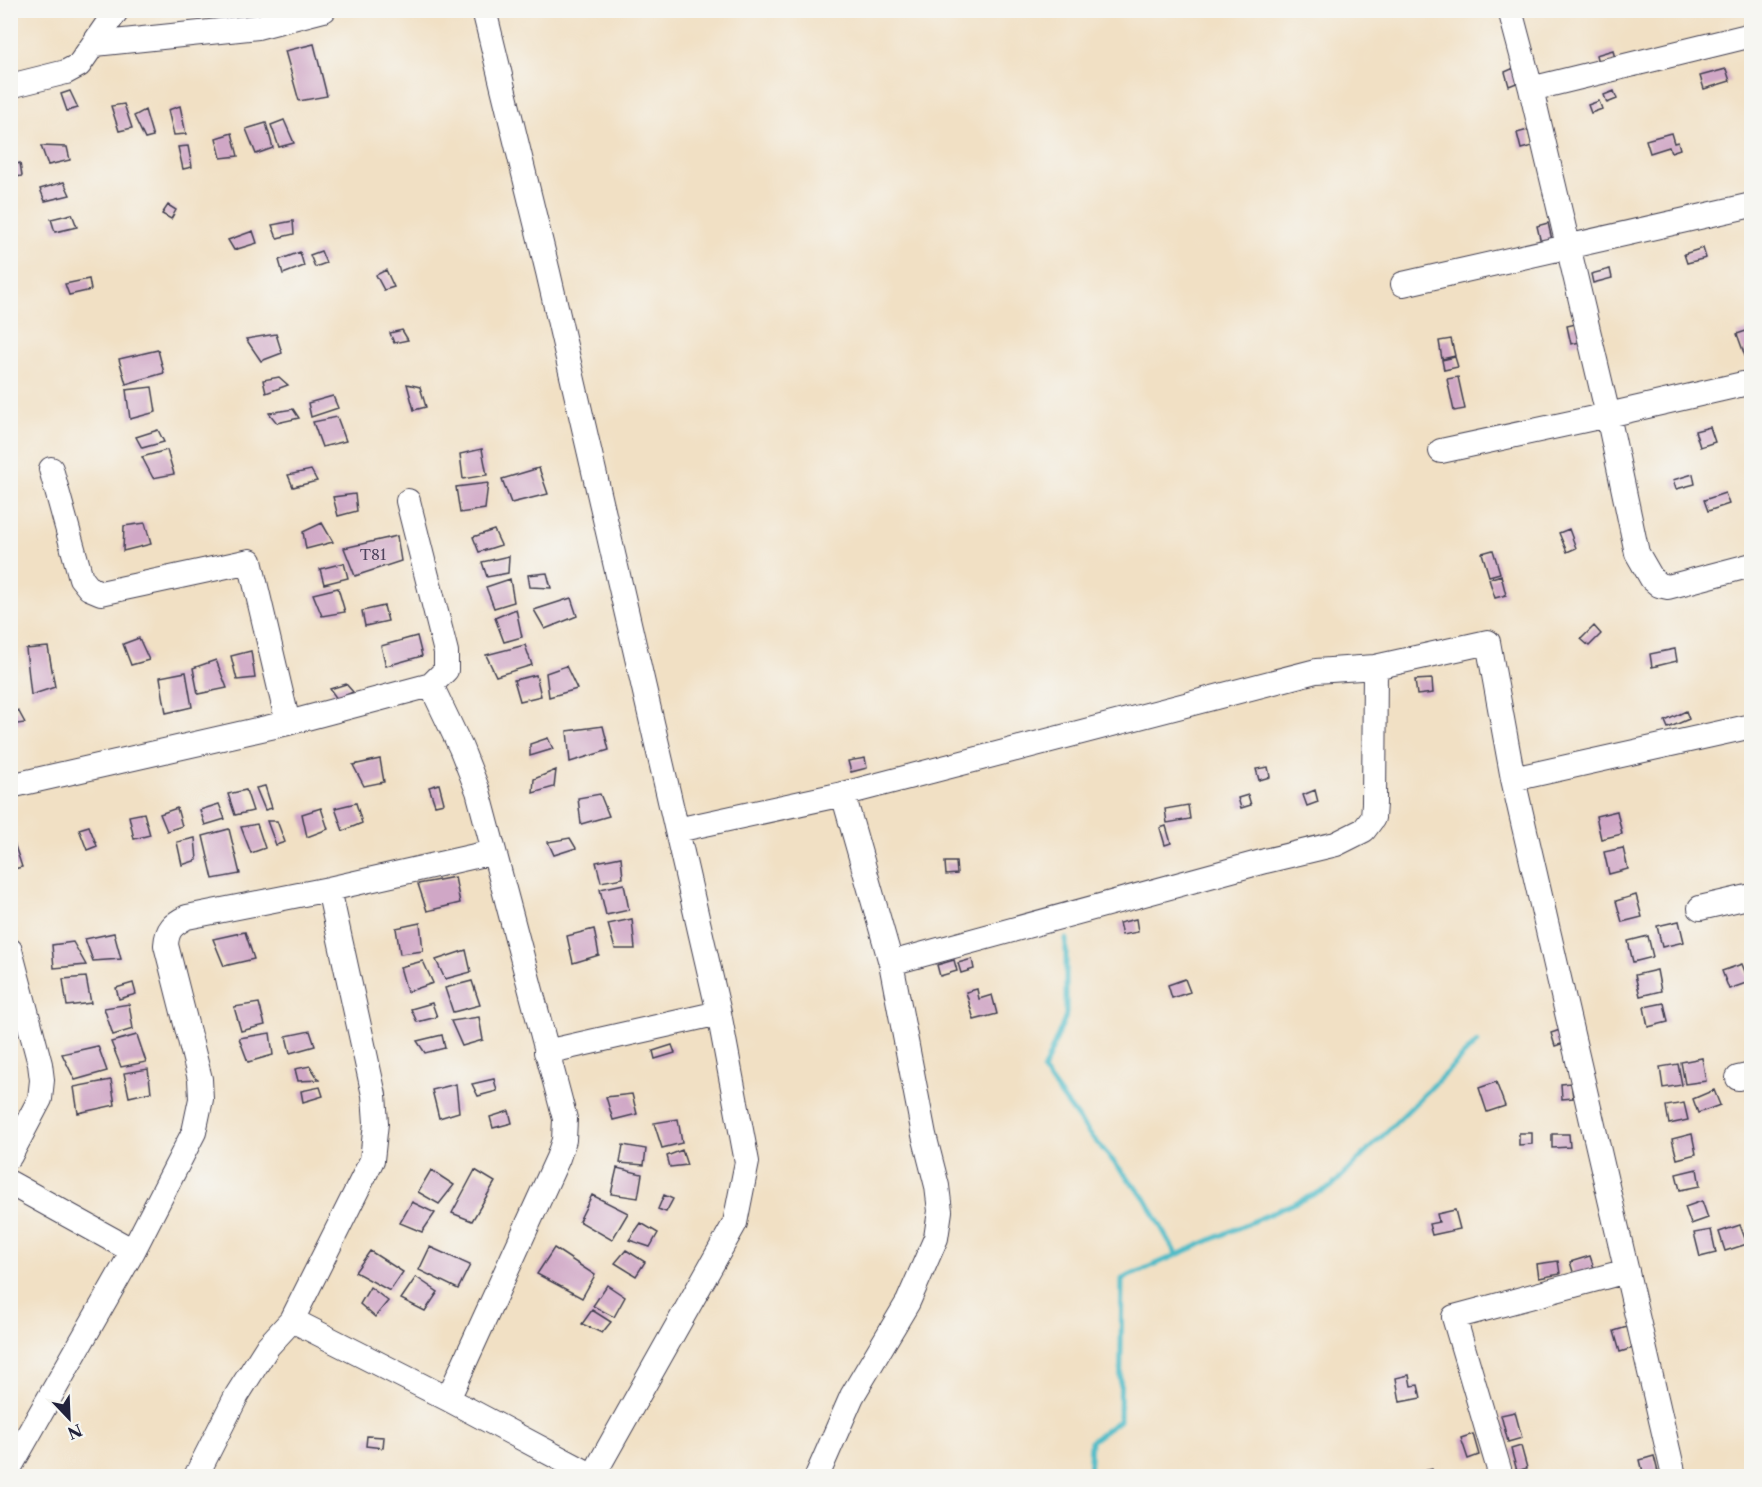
<svg xmlns="http://www.w3.org/2000/svg" width="1762" height="1487" font-family="'Libre Caslon Text',serif">
  <rect width="100%" height="100%" fill="#f6f6f2"/>
  <filter id="ink" filterUnits="userSpaceOnUse"><feTurbulence type="fractalNoise" baseFrequency=".0167" numOctaves="2"/><feDisplacementMap in="SourceGraphic" scale="12" xChannelSelector="R" yChannelSelector="G"/><feConvolveMatrix kernelMatrix="1 2 1 2 8 2 1 2 1" color-interpolation-filters="sRGB"/></filter>
  <filter id="wash" filterUnits="userSpaceOnUse"><feTurbulence type="fractalNoise" baseFrequency=".008" numOctaves="4" result="noise"/><feDisplacementMap in="SourceGraphic" scale="24" xChannelSelector="R" yChannelSelector="G"/><feGaussianBlur stdDeviation="1.35" result="paint"/><feColorMatrix in="noise" values="0 0 0 0 0 0 0 0 0 0 0 0 0 0 0 0 0 1.4 0 .05"/><feComposite in="paint" operator="in"/></filter>
  <g filter="url(#wash)">
    <rect width="100%" height="100%" fill="#f1e0c4"/>
    <g fill="none" stroke-linecap="round" stroke-linejoin="round">
      <path stroke="#4ebbc7" stroke-width="5" d="M1066 939V1016L1043 1071 1088 1132 1145 1198 1176 1254
        M1089 1476 1091 1441 1120 1420 1122 1279 1331 1187 1477 1042"/>
    </g>
    <g id="blocks">
      <path fill="#d0a7c6" d="M314 44 327 96 299 101 285 51Z
        M1613 50 1615 59 1598 63 1596 55Z
        M1514 68 1519 82 1509 86 1505 72Z
        M1726 69 1730 81 1704 89 1700 76Z
        M70 91 78 108 67 111 61 94Z
        M1614 91 1617 99 1607 103 1604 95Z
        M1599 101 1602 109 1591 113 1588 105Z
        M124 104 132 128 119 131 111 106Z
        M180 106 186 134 174 135 168 110Z
        M145 110 153 137 145 139 134 116Z
        M284 120 294 143 279 147 271 125Z
        M266 123 273 148 256 154 246 129Z
        M1528 130 1532 146 1521 149 1517 133Z
        M232 133 238 156 221 158 216 138Z
        M1671 133 1674 143 1678 142 1680 149 1671 152 1669 147 1650 153 1646 140Z
        M41 146 67 147 70 160 48 165Z
        M188 146 192 167 183 169 178 147Z
        M20 163 22 176 10 178V166Z
        M64 182 70 195 45 201 40 189Z
        M168 205 176 210 171 219 162 214Z
        M72 214 77 227 55 232 51 219Z
        M293 221 294 234 277 238 272 225Z
        M1548 223 1552 240 1541 243 1537 226Z
        M253 231 257 243 234 250 228 240Z
        M1703 248 1706 258 1687 263 1684 254Z
        M321 251 326 263 315 267 310 255Z
        M300 252 304 266 283 274 279 260Z
        M1610 269 1612 278 1593 283 1591 274Z
        M386 270 394 287 384 290 376 275Z
        M89 279 91 290 69 295 65 284Z
        M1584 322 1588 340 1571 344 1567 326Z
        M402 330 408 340 394 343 390 333Z
        M1749 330 1752 335V354L1745 356 1737 334Z
        M276 334 282 353 261 361 246 339Z
        M1451 339 1455 356 1442 359 1439 341Z
        M158 350 164 373 126 384 119 359Z
        M1455 357 1458 367 1444 370 1442 360Z
        M279 377 288 385 266 393 263 380Z
        M1458 377 1465 409 1454 411 1447 379Z
        M407 384 420 387 426 407 414 410Z
        M152 387 156 412 130 419 126 390Z
        M333 396 338 408 311 417 308 403Z
        M293 409 299 418 277 423 269 413Z
        M337 417 346 441 322 447 313 422Z
        M1710 427 1715 442 1700 447 1695 431Z
        M158 430 164 442 142 448 136 437Z
        M482 449 487 475 463 479 460 454Z
        M167 450 174 474 153 478 142 457Z
        M539 468 548 494 511 503 502 479Z
        M311 470 317 481 293 487 288 475Z
        M1693 474 1695 484 1676 489 1673 480Z
        M488 483 485 509 460 513 456 487Z
        M1725 493 1729 504 1708 511 1704 500Z
        M355 494 357 511 338 516 333 497Z
        M145 523 151 544 123 551 124 526Z
        M322 523 333 542 306 549 303 532Z
        M1569 529 1576 548 1567 552 1559 533Z
        M494 530 501 545 479 552 473 537Z
        M397 536 401 561 355 576 344 548Z
        M1493 550 1500 573 1489 576 1482 553Z
        M509 556 508 573 487 577 482 562Z
        M344 563 348 578 324 584 320 569Z
        M547 573 551 588 530 587 528 575Z
        M1501 575 1506 595 1495 598 1489 579Z
        M510 579 514 602 494 608 486 587Z
        M338 588 345 612 322 616 313 594Z
        M571 598 577 616 545 629 534 610Z
        M384 606 388 621 365 626 362 611Z
        M516 609 522 637 504 642 495 618Z
        M1594 626 1601 634 1589 646 1581 639Z
        M417 636 422 656 386 666 381 646Z
        M139 638 149 660 131 665 123 644Z
        M525 645 532 665 496 676 486 655Z
        M48 647 55 687 31 695 26 649Z
        M1675 649 1677 661 1652 667 1650 654Z
        M251 651 255 678 237 680 231 656Z
        M216 660 227 688 198 694 193 668Z
        M566 666 577 689 549 697 546 673Z
        M186 672 192 707 166 713 160 677Z
        M536 675 541 696 520 701 514 680Z
        M1432 679 1433 693 1417 695 1415 680Z
        M346 684 353 692 337 699 330 689Z
        M18 710 25 723 10 725V712Z
        M1686 711 1689 719 1668 728 1665 721Z
        M603 726 609 750 570 762 567 731Z
        M548 738 553 749 530 756V744Z
        M865 758 867 768 851 772 848 761Z
        M380 759 384 782 364 786 353 765Z
        M1268 767 1270 777 1259 780 1256 769Z
        M556 770 554 787 533 793 534 779Z
        M439 784 444 803 435 805 429 787Z
        M265 786 272 808 265 810 256 788Z
        M246 790 253 811 235 815 228 794Z
        M1315 790 1318 802 1307 806 1303 795Z
        M600 794 609 816 581 824 578 798Z
        M1248 795 1251 805 1241 808 1238 798Z
        M356 803 362 823 343 831 335 808Z
        M219 804 225 819 205 825 200 810Z
        M1188 805 1190 819 1167 823 1165 809Z
        M177 808 182 826 167 831 160 814Z
        M321 808 328 829 307 837 302 814Z
        M1617 811 1622 834 1601 839 1596 816Z
        M144 813 150 835 134 839 129 816Z
        M267 821H277L285 842 276 845Z
        M257 824 265 848 251 853 241 827Z
        M89 826 97 846 87 850 79 829Z
        M1166 826 1171 843 1165 845 1160 828Z
        M229 829 240 874 213 879 203 836Z
        M195 838 197 860 182 865 177 842Z
        M570 838 576 848 554 855 548 842Z
        M14 843 22 867 10 870V844Z
        M1623 848 1628 869 1609 874 1604 852Z
        M621 857 623 878 601 882 596 862Z
        M945 862H956L957 874 946 875Z
        M455 877 460 903 427 911 418 884Z
        M624 884 629 910 606 915 600 889Z
        M1636 895 1642 917 1622 922 1616 901Z
        M632 919 635 949H615L608 924Z
        M1136 919 1138 932 1122 935 1119 923Z
        M1679 921 1684 942 1662 947 1657 926Z
        M420 923 423 951 400 954 396 928Z
        M594 929 599 955 573 963 567 936Z
        M245 932 254 959 224 966 213 939Z
        M114 933 121 959 93 961 85 939Z
        M1648 936 1653 957 1633 962 1628 941Z
        M73 942 86 965 54 968 52 945Z
        M466 950 471 972 445 979 436 960Z
        M972 959 974 969 961 973 958 963Z
        M954 960 957 971 940 976 937 965Z
        M423 961 433 983 407 992 400 967Z
        M1742 964 1749 982 1729 989 1722 971Z
        M1657 970 1661 991 1640 996 1635 975Z
        M86 977 91 1003 67 1006 63 979Z
        M1185 979 1190 992 1172 998 1168 985Z
        M472 981 480 1005 453 1012 445 988Z
        M133 983 136 994 119 999 116 988Z
        M977 989 979 999 992 995 997 1014 974 1020 966 992Z
        M259 1003 265 1025 241 1031 234 1007Z
        M432 1003 437 1017 417 1022 411 1009Z
        M1664 1003 1668 1022 1648 1027 1644 1007Z
        M129 1004 133 1029 113 1035 104 1008Z
        M479 1017 483 1040 462 1046 451 1021Z
        M1560 1030 1564 1043 1555 1046 1551 1033Z
        M310 1031 315 1046 290 1053 286 1036Z
        M270 1033 273 1055 248 1062 239 1038Z
        M137 1035 146 1062 121 1067 111 1042Z
        M442 1035 445 1048 425 1053 417 1041Z
        M672 1045 675 1053 655 1059 653 1051Z
        M98 1046 107 1071 75 1080 62 1054Z
        M1702 1058 1706 1081 1685 1084 1681 1062Z
        M1678 1064 1682 1085 1663 1088 1660 1067Z
        M310 1066 319 1080 298 1081 295 1069Z
        M148 1069 151 1092 129 1097 124 1073Z
        M494 1079 497 1091 478 1096 472 1084Z
        M111 1080 115 1105 78 1113 74 1087Z
        M1496 1082 1505 1106 1487 1112 1479 1088Z
        M1571 1083 1573 1098 1562 1099 1561 1084Z
        M456 1084 459 1112 439 1118 432 1090Z
        M320 1087 323 1096 303 1102 301 1091Z
        M1714 1090 1720 1105 1698 1113 1693 1099Z
        M632 1094 637 1114 613 1120 606 1097Z
        M1684 1103 1688 1120 1669 1124 1666 1106Z
        M509 1111 512 1123 493 1128 490 1117Z
        M678 1119 682 1143 662 1148 654 1123Z
        M1519 1133H1532V1144L1519 1145Z
        M1552 1134H1569L1570 1147 1552 1148Z
        M1692 1134 1696 1154 1677 1159 1672 1139Z
        M623 1145 646 1149 644 1165 620 1163Z
        M682 1150 687 1165 670 1167 667 1156Z
        M617 1168 642 1174 638 1198 611 1194Z
        M1697 1169 1700 1186 1680 1190 1676 1174Z
        M431 1170 454 1185 439 1204 418 1192Z
        M475 1170 495 1182 472 1221 452 1213Z
        M592 1195 628 1213 612 1240 579 1221Z
        M664 1195 673 1199 666 1212 658 1209Z
        M1702 1201 1708 1218 1691 1224 1685 1207Z
        M412 1202 435 1213 422 1232 400 1223Z
        M1455 1210 1460 1229 1432 1235 1429 1224 1439 1222 1437 1214Z
        M641 1223 658 1233 650 1247 629 1240Z
        M1740 1225 1747 1244 1725 1251 1719 1232Z
        M1711 1230 1716 1253 1700 1257 1694 1233Z
        M430 1247 470 1265 458 1289 419 1270Z
        M554 1248 595 1275 582 1298 537 1274Z
        M626 1250 645 1262 636 1276 615 1263Z
        M370 1251 403 1272 390 1291 355 1272Z
        M1590 1256 1594 1268 1574 1275 1570 1262Z
        M1558 1261 1560 1274 1539 1278 1537 1264Z
        M416 1277 438 1292 425 1311 401 1299Z
        M607 1285 625 1297 614 1317 593 1306Z
        M370 1287 388 1301 375 1317 360 1304Z
        M592 1310 611 1322 602 1333 582 1324Z
        M1627 1327 1633 1348 1620 1352 1614 1331Z
        M1409 1375 1411 1386 1418 1385 1421 1398 1400 1402 1396 1378Z
        M1515 1412 1522 1438 1508 1442 1501 1415Z
        M1473 1434 1479 1455 1468 1459 1461 1438Z
        M367 1436 384 1437 383 1448 366 1446Z
        M1521 1446 1527 1468 1517 1471 1511 1449Z
        M1654 1456 1659 1476H1644L1640 1460Z
        M1432 1469 1434 1476H1419L1417 1472Z"/>
    </g>
  </g>
  <g filter="url(#ink)">
    <use href="#blocks" fill-opacity="0" stroke="#413e50" stroke-width="1.5"/>
    <g fill="none" stroke-linecap="round" stroke-linejoin="round">
      <defs>
        <path id="minor" d="M484 10 548 272 719 1013 747 1162 735 1223 593 1476
          M1510 10 1531 89 1608 415 1637 553 1652 579 1659 585 1668 587 1752 565
          M95 44 258 27 324 10
          M10 86 66 72 79 65 117 10
          M1531 89 1752 35
          M1403 284 1752 205
          M1441 451 1608 415 1752 382
          M51 469 81 578 89 588 101 593 250 561 288 723
          M408 501 446 652V670L431 685 461 748 478 791 565 1119 564 1140 558 1158 448 1399
          M1513 779 1752 726
          M10 786 288 723 431 685
          M677 830 843 794 1316 671 1375 667 1488 642 1513 779 1674 1476
          M1700 908 1752 896
          M10 950 40 1064 42 1080 40 1099 10 1156
          M891 963 1265 861 1336 844 1364 830 1373 818 1374 803 1375 667
          M546 1052 719 1013
          M1738 1078 1752 1075
          M10 1183 133 1251
          M292 1320 372 1160 376 1123 374 1095 329 889
          M10 1467 133 1251 194 1132 201 1099 200 1079 166 945C167 929 173 924 187 917L329 889 493 852
          M196 1476 237 1395 268 1346 292 1320 448 1399 593 1476
          M817 1476 852 1396 908 1302 936 1238 940 1211 937 1186 924 1135 891 963 843 794
          M1501 1476 1454 1317 1627 1271"/>
      </defs>
      <use href="#minor" stroke="#413e50" stroke-width="26"/>
      <use href="#minor" stroke="#fff" stroke-width="24"/>
    </g>
  </g>
  <g text-anchor="middle" stroke-width="6" stroke-linejoin="round" paint-order="stroke">
    <g font-size="15" fill="#4e435e">
      <text x="373" y="560">T81</text>
    </g>
  </g>
  <rect width="1762" height="1487" fill="none" stroke="#f6f6f2" stroke-width="36"/>
  <g transform="translate(69 1418) rotate(157)" stroke="#f6f6f2" stroke-width="4.5" paint-order="stroke">
  <path d="M0-4.5L10 22L0 15L-10 22Z" fill="#22223b"/>
  <text y="-9" font-size="16" font-weight="bold" text-anchor="middle" fill="#22223b">N</text>
  </g>
</svg>
